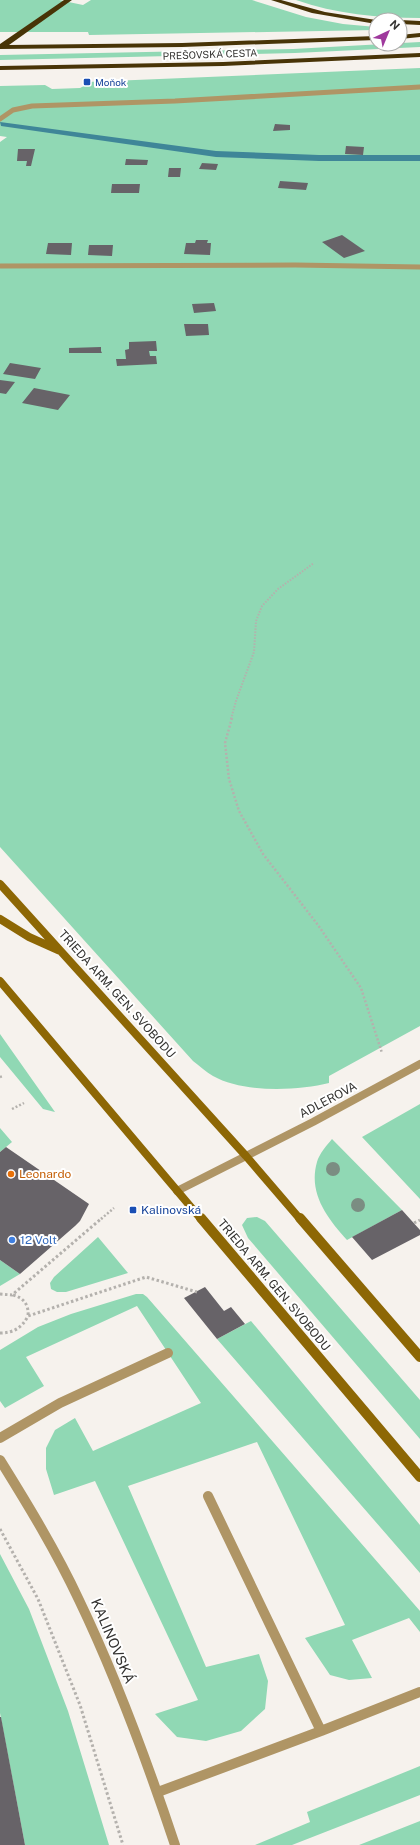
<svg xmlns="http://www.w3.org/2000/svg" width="420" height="1845" font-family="'Public Sans',sans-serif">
  <rect width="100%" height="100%" fill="#f6f2ed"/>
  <path fill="#90d8b4" d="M0 0H59L83 5 91 0H252L306 17 343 24 376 27V30L89 35 88 32H0Z
    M296 0H420V18C379 18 335 14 296 0Z
    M420 42V47L295 53 0 60V55L293 49Z
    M420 68V1026L329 1076V1083C297 1091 243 1093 213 1076 206 1072 200 1066 193 1061L0 847V142L7 137 0 136V86L45 85 52 89 80 88 86 85 87 82Z
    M0 1034 55 1112 43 1109 0 1057Z
    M420 1104V1199L362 1137Z
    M0 1128 12 1142 0 1152Z
    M332 1139 402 1210 347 1240C327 1218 308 1193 317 1162 319 1154 327 1145 332 1139Z
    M257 1217 265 1221 420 1400V1439L248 1238 242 1225 247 1218Z
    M98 1237 128 1273 66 1292H57L51 1289 50 1283 54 1277Z
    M0 1260 20 1274 0 1286Z
    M136 1294H143L147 1297 420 1611V1632L409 1618 352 1640 372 1678 349 1680 330 1675 305 1638 345 1625 257 1442 128 1486 206 1667 259 1654 268 1681 265 1709 241 1731 206 1741 177 1737 155 1714 198 1700 95 1481 54 1495 46 1469V1448L55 1430 75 1418 93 1451 201 1403 137 1306 26 1357 44 1386 5 1408 0 1401V1350L38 1327 71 1314Z
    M251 1321 420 1525V1573L217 1339Z
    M0 1554 29 1609 68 1711 109 1845H25L0 1713Z
    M420 1766V1795L292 1845H255L310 1822 307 1812Z
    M420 1821V1845H359Z"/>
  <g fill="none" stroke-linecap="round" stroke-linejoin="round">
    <path fill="#3f8698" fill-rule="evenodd" d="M0 122 216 151 319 155H420V161H319L216 157 1 126Z"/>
  </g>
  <path fill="#676368" d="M275 124 290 125V130L273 131Z
    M346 146 364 147 363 155 345 154Z
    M18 149H35L31 166H26L27 161H17Z
    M126 159 148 160 147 165H125Z
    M202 163 218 164 216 170 199 169Z
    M169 168H181L180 177H168Z
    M280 181 308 183 306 190 278 188Z
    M112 184H140L139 193H111Z
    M342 235 365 251 344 258 322 242Z
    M196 240H208L207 243H211L210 255 184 254 186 243H195Z
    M48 243H72L71 255 46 254Z
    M89 245H113L112 256 88 255Z
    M214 303 216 311 194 313 192 304Z
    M184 324H208L209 335 186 336Z
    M156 341 157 351H149L150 356H156L157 364 117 366 116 359H126L125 350 129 349V342Z
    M101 347V351L102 353H69V348Z
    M10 363 41 368 35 379 3 374Z
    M0 380 15 382 6 394 0 393Z
    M34 388 70 395 58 410 22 403Z
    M6 1147 89 1204 80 1221 75 1226 20 1274 0 1260V1152Z
    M402 1210 420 1230V1235L372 1260 352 1237Z
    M205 1287 224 1311 231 1307 245 1324 217 1339 184 1298Z
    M0 1717H1L25 1845H0Z"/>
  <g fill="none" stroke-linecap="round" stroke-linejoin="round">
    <path stroke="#b4b1ad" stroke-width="2" stroke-dasharray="1.5 1.5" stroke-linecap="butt" d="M231 719 236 701 254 652 256 621 262 606 278 589 314 563"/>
    <path stroke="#b4b1ad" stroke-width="2.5" stroke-dasharray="2 2" stroke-linecap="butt" d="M232 718 225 743 229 779 239 811 263 854 318 925 361 988 382 1053
      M0 1077 3 1076
      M12 1109 24 1103
      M101 1219 114 1208"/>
    <path stroke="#b4b1ad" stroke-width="3" stroke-dasharray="2.5 2.5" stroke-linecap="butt" d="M414 1223 420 1220
      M0 1294 12 1295 102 1218
      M13 1295C24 1298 29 1305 28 1316
      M0 1333C13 1333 22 1328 28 1316L146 1277 197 1292
      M0 1529 38 1599 80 1705 123 1845"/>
    <path stroke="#af9565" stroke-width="5" d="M0 119 13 110 32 106 175 101 420 87
      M0 266 295 265 420 267"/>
    <path stroke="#af9565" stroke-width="10" d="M0 1438 60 1403 168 1353
      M321 1731 420 1692
      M158 1792 321 1731 208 1496"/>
    <path stroke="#af9565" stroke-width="8" d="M177 1191 313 1122 420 1064"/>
    <path stroke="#af9565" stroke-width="10" d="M0 1460C28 1505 56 1551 79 1600 117 1679 147 1761 175 1845"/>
    <path stroke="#8d6705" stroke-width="8" d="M0 884 246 1156 300 1219
      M0 919 29 937 58 950
      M0 981 201 1219"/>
    <path stroke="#8d6705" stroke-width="10" d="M201 1218 420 1477
      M300 1218 420 1357"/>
    <path fill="#483407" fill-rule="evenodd" d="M64 0H72L9 45 182 43 376 36V40L182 47 0 49V44Z
      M271 0H281L325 12 376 20V24L312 13Z
      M400 20 420 21V25L400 24Z
      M420 33V37L400 39V35Z
      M420 53V57L223 66 0 70V66L223 62Z"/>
  </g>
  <g fill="#7b8d82">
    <circle cx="333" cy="1169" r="7"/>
    <circle cx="358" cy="1205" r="7"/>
  </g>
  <g fill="#1a4fb4" stroke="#fff" stroke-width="1.5">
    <rect x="83" y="78" width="8" height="8" rx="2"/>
    <rect x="129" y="1206" width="8" height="8" rx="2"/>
  </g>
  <circle fill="#e8710a" stroke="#fff" stroke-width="1.5" cx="11" cy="1174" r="4"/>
  <circle fill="#3f7fe0" stroke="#fff" stroke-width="1.5" cx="12" cy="1240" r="4"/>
  <g text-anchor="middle" stroke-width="4" stroke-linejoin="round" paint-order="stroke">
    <g font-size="10" fill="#333230" stroke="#fff">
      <text transform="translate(210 54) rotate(-2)" y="4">PREŠOVSKÁ CESTA</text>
    </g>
    <g font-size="10" fill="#164399" stroke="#fff" text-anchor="start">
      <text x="95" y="86">Moňok</text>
    </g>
    <g font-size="12" fill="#333230" stroke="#fff">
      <text transform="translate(117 994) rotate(48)" y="4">TRIEDA ARM. GEN. SVOBODU</text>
      <text transform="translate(328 1100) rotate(-28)" y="4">ADLEROVA</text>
      <text transform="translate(274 1285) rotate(50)" y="4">TRIEDA ARM. GEN. SVOBODU</text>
    </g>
    <g font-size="12" fill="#c56008" stroke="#fff" text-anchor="start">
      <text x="19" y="1178">Leonardo</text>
    </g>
    <g font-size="12" fill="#164399" stroke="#fff" text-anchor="start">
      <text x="141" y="1214">Kalinovská</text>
    </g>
    <g font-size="12" fill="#366cbe" stroke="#fff" text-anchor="start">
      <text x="20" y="1244">12 Volt</text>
    </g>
    <g font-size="14" fill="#333230" stroke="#fff">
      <text transform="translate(113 1641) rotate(67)" y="5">KALINOVSKÁ</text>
    </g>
  </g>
  <g transform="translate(388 32) rotate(44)"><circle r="19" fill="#ffffff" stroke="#adadac"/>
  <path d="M0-3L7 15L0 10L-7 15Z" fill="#9f399d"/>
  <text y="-6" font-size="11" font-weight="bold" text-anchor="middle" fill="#333230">N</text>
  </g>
</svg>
